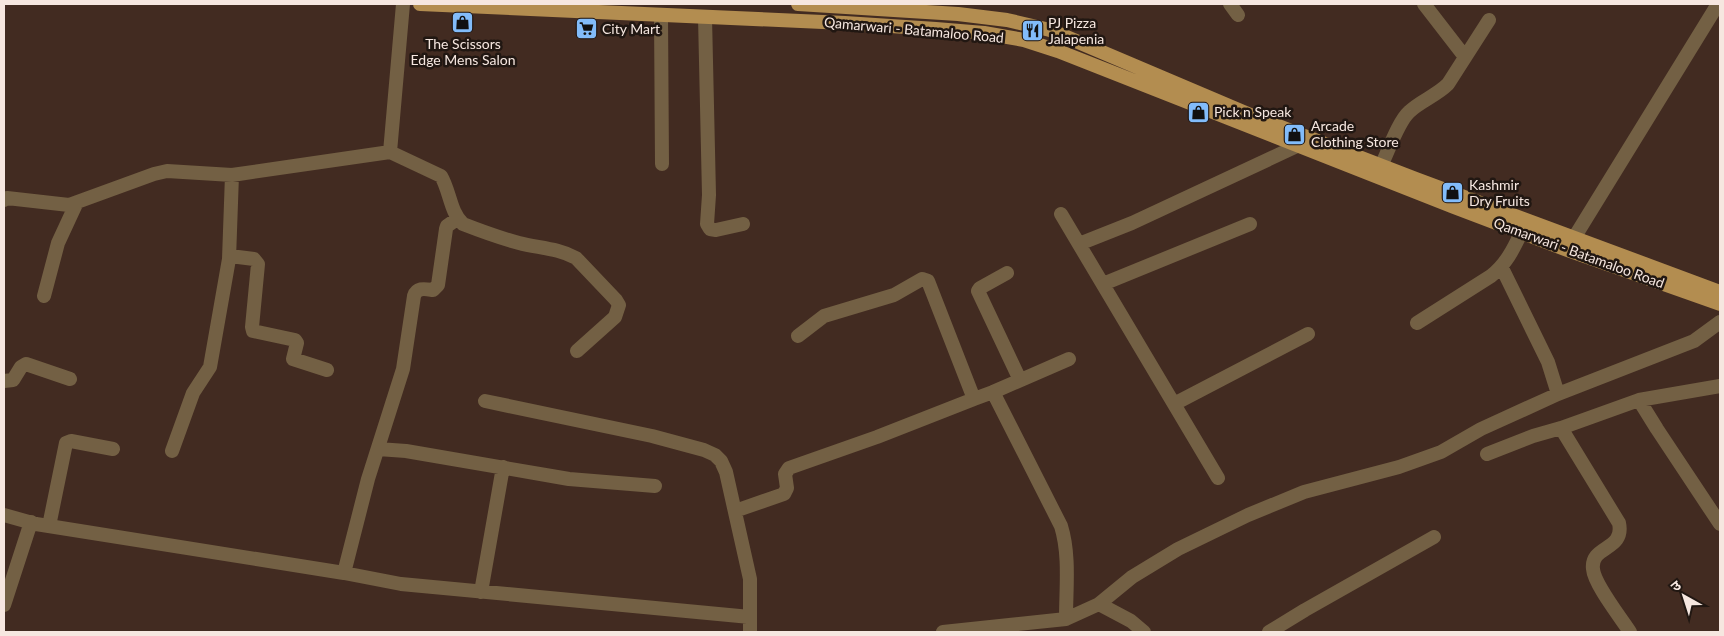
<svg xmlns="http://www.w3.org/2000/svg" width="1724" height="636" font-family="Lato,'Noto Sans Devanagari',sans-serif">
  <rect width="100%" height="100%" fill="#422b21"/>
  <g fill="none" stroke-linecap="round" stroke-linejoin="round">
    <path stroke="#736044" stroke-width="14" d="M1230 4 1238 15
      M1424 4 1465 57
      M661 15 662 164
      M705 17 709 195 707 224 710 229 716 230 743 224
      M390 152 403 4
      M1381 166C1388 152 1398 122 1409 112 1420 101 1436 96 1448 84L1489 20
      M4 200 7 198 69 205 154 174 167 171 232 175 390 152 441 176C450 191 450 212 463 224 481 231 500 238 519 243 538 248 558 248 576 258L616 300 619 305 615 317 577 351
      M1061 214 1218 478
      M1574 238 1718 4
      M1079 244 1132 223 1297 146
      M230 256 254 259 258 264 252 327 253 331 295 340 297 343 293 359 327 370
      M1502 268 1548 362 1558 394
      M1007 273 980 288 978 291 1020 380
      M1103 284 1250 224
      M44 296 58 243 77 202
      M1417 323 1491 276C1506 264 1513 250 1521 233
      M798 336 824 316 894 295 922 279 928 281 974 399 993 392 1061 526C1070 555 1066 588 1066 619
      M4 381 13 380 21 367 26 364 70 379
      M993 392 1069 359
      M1639 400 1657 429 1720 524
      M485 401 652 436 704 450 715 455 721 461 726 472 750 579V632
      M1174 404 1308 334
      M1561 428 1619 523C1625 551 1590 545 1593 569 1594 584 1621 618 1630 632
      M378 449 406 451 569 479 655 486
      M172 451 193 393 210 367 229 259 232 175
      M1487 454 1533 436 1561 428 1639 400 1720 386
      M735 511 784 494 787 488 785 474 789 468 877 437 974 399
      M4 515 36 524 344 573 401 584 750 617
      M49 526 66 443 71 441 113 449
      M344 573 368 479 403 369 414 296C417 287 425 289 433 290L438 285 446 229 447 226 457 219
      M481 592 503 467
      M1099 604 1132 577 1178 549 1248 515 1304 492 1399 467 1441 452 1481 429 1558 394 1694 341 1720 322
      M4 605 31 522
      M943 632 1066 619 1099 604 1131 621 1144 632
      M1269 632 1305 610 1434 537"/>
    <path stroke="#b38d50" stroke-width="14" d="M420 4 845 23 936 29 984 33 1024 40 1058 51 1454 207 1570 251 1720 304
      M798 4 958 14 1007 20 1050 30 1255 117 1416 179 1720 292"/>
  </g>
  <defs>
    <symbol id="shop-square" viewBox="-11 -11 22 22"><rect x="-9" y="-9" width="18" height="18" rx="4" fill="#82bcfa" stroke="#211712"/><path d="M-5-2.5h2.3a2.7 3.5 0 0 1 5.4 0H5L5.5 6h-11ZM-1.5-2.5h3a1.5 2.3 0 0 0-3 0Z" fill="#111"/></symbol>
    <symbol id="supermarket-square" viewBox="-11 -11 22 22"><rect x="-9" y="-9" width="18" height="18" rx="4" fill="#82bcfa" stroke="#211712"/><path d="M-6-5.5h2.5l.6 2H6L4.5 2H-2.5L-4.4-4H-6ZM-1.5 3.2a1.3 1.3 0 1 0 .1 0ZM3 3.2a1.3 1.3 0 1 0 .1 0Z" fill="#111"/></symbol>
    <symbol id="restaurant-square" viewBox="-11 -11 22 22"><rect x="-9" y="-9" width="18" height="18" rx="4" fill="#82bcfa" stroke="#211712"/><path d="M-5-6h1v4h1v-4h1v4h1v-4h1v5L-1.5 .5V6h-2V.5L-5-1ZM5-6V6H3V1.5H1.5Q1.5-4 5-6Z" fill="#111"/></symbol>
  </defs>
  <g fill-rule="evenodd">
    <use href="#shop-square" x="450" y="10" width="25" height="25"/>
    <use href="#supermarket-square" x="574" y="16" width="25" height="25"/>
    <use href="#restaurant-square" x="1020" y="18" width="25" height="25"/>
    <use href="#shop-square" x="1186" y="100" width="25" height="25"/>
    <use href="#shop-square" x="1282" y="122" width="25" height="25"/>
    <use href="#shop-square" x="1440" y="180" width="25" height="25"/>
  </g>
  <g text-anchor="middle" stroke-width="5" stroke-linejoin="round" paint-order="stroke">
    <g font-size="14" fill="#f6e7e0" stroke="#211712" text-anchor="start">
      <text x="1048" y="28">PJ Pizza<tspan x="1048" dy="16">Jalapenia</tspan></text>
      <text x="602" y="34">City Mart</text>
      <text x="463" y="49" text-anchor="middle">The Scissors<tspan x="463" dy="16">Edge Mens Salon</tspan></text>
      <text x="1214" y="117">Pick n Speak</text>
      <text x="1311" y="131">Arcade<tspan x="1311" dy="16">Clothing Store</tspan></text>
      <text x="1469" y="190">Kashmir<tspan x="1469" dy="16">Dry Fruits</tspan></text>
    </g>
    <g font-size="14" fill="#f6e7e0" stroke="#211712">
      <text transform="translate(914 30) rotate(5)" y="5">Qamarwari - Batamaloo Road</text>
      <text transform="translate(1579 253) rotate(20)" y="5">Qamarwari - Batamaloo Road</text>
    </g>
  </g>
  <rect width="1724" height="636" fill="none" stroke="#f6e7e0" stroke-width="10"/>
  <g transform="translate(1684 596) rotate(321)" stroke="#211712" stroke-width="4" paint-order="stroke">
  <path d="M0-4L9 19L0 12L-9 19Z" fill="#f6e7e0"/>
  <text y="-8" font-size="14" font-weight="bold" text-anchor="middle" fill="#f6e7e0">उ</text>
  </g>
</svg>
